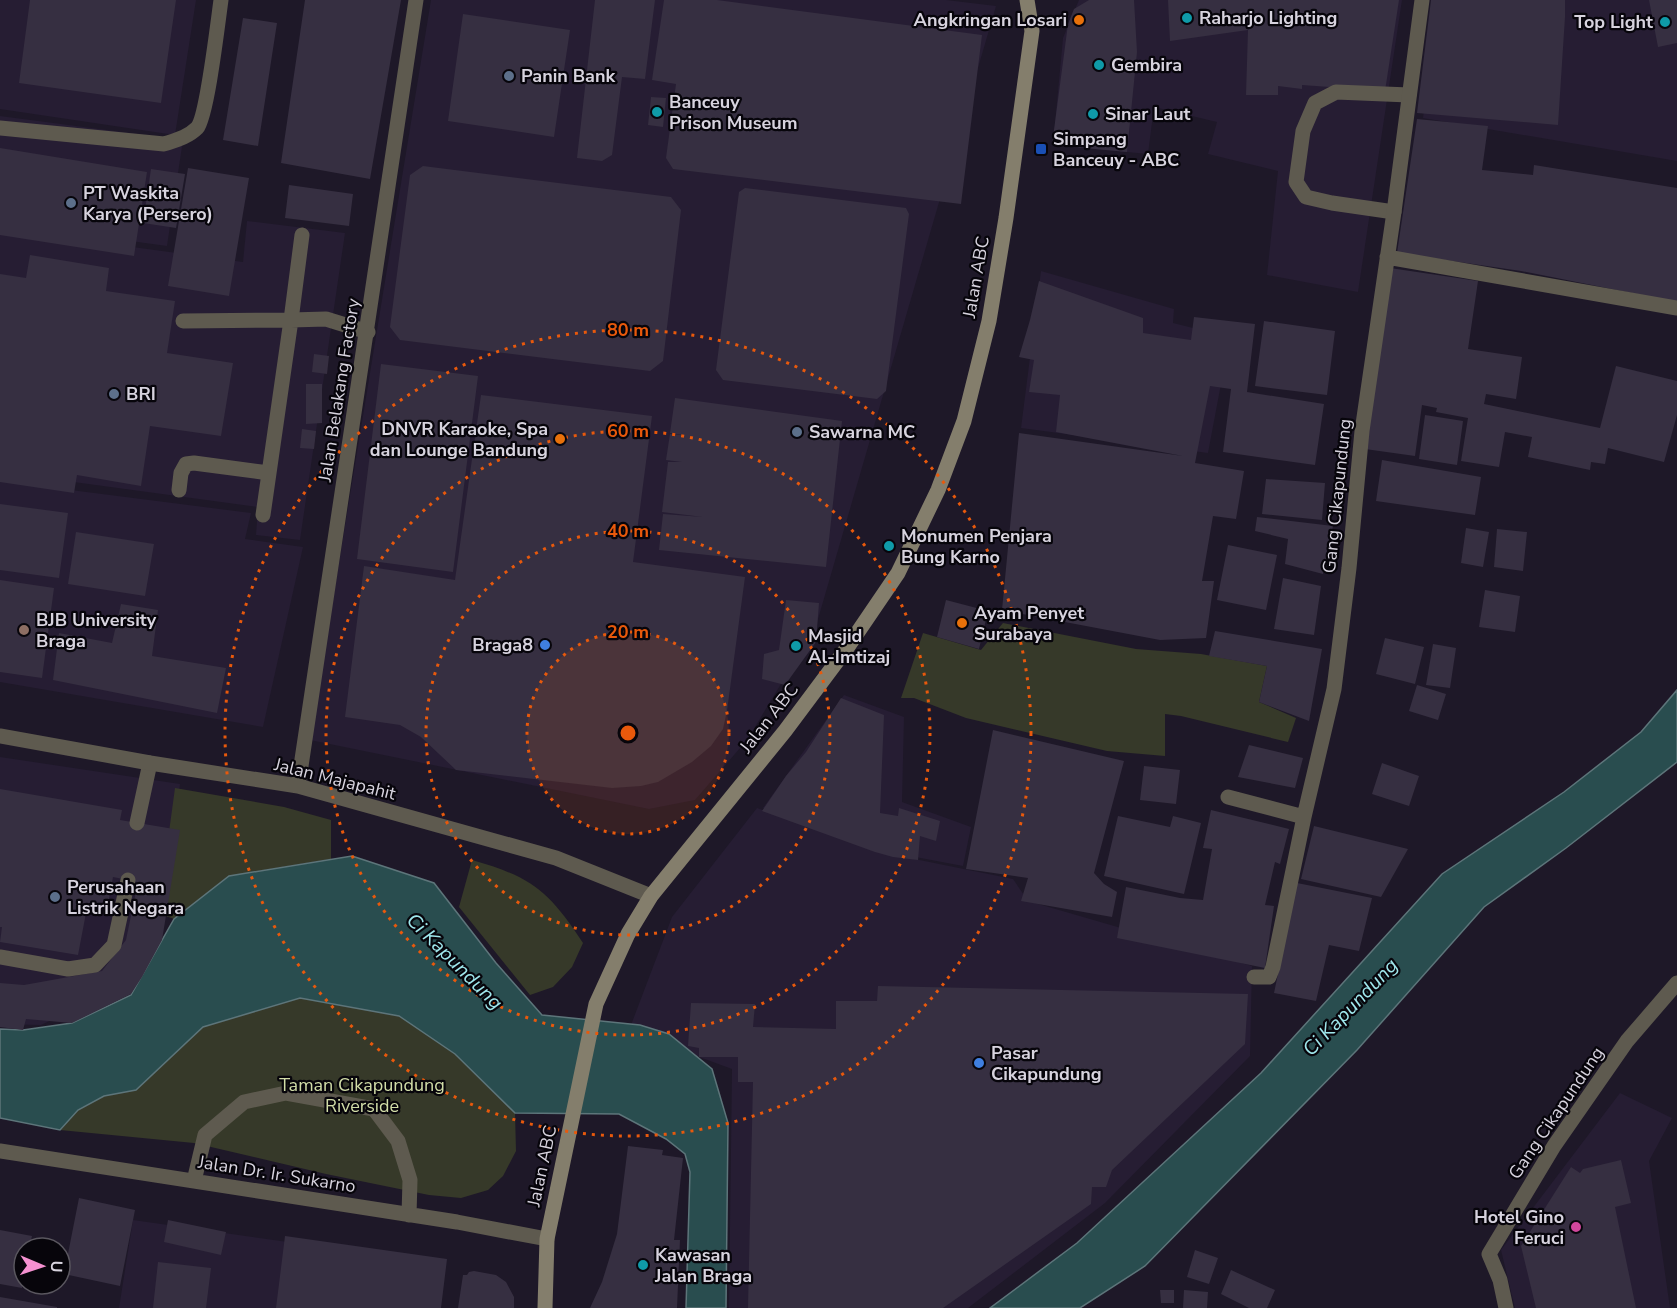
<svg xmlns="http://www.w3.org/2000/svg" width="1677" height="1308" font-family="'Nunito Sans',sans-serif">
  <rect width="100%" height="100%" fill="#1e1828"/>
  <path fill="#261d33" d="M0 0H196L175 135 0 109Z
    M431 0H946L996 6 816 626 747 740 695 800 649 809 310 740Z
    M1079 0H1402L1358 292 1267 275 1278 171 1208 154 1217 122 1154 107 1148 154 1053 145 1063 38Z
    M1439 0H1677V161L1423 118Z
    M0 116 183 140 167 246 0 223Z
    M247 221 345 233 300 540 256 535 258 507 0 472V229L243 262Z
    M1041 271 1174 309 1173 323 1201 330 1221 384 1208 453 1021 428Z
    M0 481 251 513 245 539 303 547 263 727 0 682Z
    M844 695 904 717 902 802 971 827 963 866 889 852 763 808Z
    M0 757 180 784 159 939 62 1015 41 1025 0 1024Z
    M757 808 890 854 1013 879 1028 901 1252 966 1250 1056 1105 1203 968 1308H729L732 1069 694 1055 631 1025 672 917Z
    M1620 1093 1672 1118 1649 1161 1670 1308H1515L1501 1250Z
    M133 1220 295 1243 288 1308H119Z"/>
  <path fill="#363929" d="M1003 623 1136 649 1201 654 1267 666 1259 702 1296 718 1288 742 1181 716 1165 714V756L1107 751 966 718 914 698H901L923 633 981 650Z
    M175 788 284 807 331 820V859L229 876 174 919 158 913Z
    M472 860C532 877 549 891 583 943L572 967 553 987 530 995 459 907Z
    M300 998 399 1016 455 1054 515 1113 516 1151 503 1176 488 1190 461 1198 429 1195 326 1174 194 1143 60 1130 78 1110 104 1096 136 1090 203 1027Z"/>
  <path fill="#294d4f" stroke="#5d757a" stroke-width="1.5" d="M1677 690V762L1566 848 1484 907 1357 1050 1145 1266 1080 1308H990L1077 1243 1261 1073 1442 874 1564 792 1641 732Z
    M352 856 434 883 496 963 542 1015 640 1025 669 1034 712 1069 728 1123 726 1308H686L690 1172 685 1154 666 1139 619 1114 515 1113 455 1054 399 1016 300 998 203 1027 136 1090 104 1096 78 1110 60 1130 0 1118V1029L23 1030 72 1023 131 995 174 919 229 876Z"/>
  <path fill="#362f41" d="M30 0H176L161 103 19 83Z
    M305 0H401L370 179 281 163Z
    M595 0H655L645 79 622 77 612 155 602 161 577 158Z
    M664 0H717L982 35 961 204 673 169 666 158 676 84 652 80Z
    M1089 0H1134L1137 52 1127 152 1052 145 1068 24 1074 9Z
    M1168 0H1399L1385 91 1302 85V89L1278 86V95H1246L1248 30 1170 41Z
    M1431 0H1565V17L1558 125 1417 113Z
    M1649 0H1677V43L1658 47Z
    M463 14 570 30 554 137 448 121Z
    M243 18 277 23 258 146 223 140Z
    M651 97 666 98 663 127 648 125Z
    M1417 119 1488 126 1482 170 1533 175 1534 165 1677 188V302L1521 271 1397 253Z
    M0 148 147 172 134 256 0 235Z
    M423 166 671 197 681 210 663 361 650 371 400 340 390 327 410 175Z
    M188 168 249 178 229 296 168 286Z
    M151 169 185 174 176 228 143 223Z
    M289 185 353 194 349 226 285 218Z
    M745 188 906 208 909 214 886 391 877 399 723 380 716 370 739 192Z
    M30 255 109 268 106 291 175 301 167 353 233 363 221 436 150 426 141 486 77 475 74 493 0 482V274L26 278Z
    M1390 268 1478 281 1468 349 1522 357 1516 399 1486 394 1484 404 1600 428 1616 366 1677 381V415L1664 462 1608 448 1605 464 1591 462 1590 470 1528 457 1532 437 1505 432 1499 467 1461 461 1468 418 1436 412 1437 408 1422 405 1415 456 1365 449Z
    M1039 281 1143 318V333L1191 340 1194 317 1255 324 1247 392 1324 404 1315 465 1223 452 1231 389 1210 386 1195 463 1244 471 1236 519 1213 516 1202 581H1214L1206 638 1160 640 1002 610 1019 433 1183 456 1056 432 1060 395 1029 392 1034 360 1019 357 1030 320Z
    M1264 321 1335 331 1327 395 1255 386Z
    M314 354 329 356 327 374 312 372Z
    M381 364 478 376 453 572 357 559Z
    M306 384H322V423L306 424Z
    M481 395 652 416 633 562 745 577 727 711 723 729 711 746 692 762 658 782 641 786 612 788 456 770 421 737 400 725 345 717 364 566 455 580Z
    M675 398 842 421 826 567 659 550 663 514 703 517 662 512 668 462H682L666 460 670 434 684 435 670 433Z
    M1425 415 1463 421 1457 465 1419 459Z
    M302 429 316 431 314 449 300 448Z
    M1382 460 1481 477 1475 515 1376 501Z
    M1266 479 1325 483 1322 520 1262 514Z
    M0 504 68 513 59 578 0 570Z
    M1257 517 1333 526 1323 574 1285 564 1288 539 1255 531Z
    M1466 528 1489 532 1483 567 1461 563Z
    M1497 529 1527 532 1523 571 1494 567Z
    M76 532 154 544 145 596 68 584Z
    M1228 545 1277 555 1266 610 1217 600Z
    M1283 578 1321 586 1314 635 1274 629Z
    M0 580 54 588 42 678 0 672Z
    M1485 590 1520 596 1515 632 1479 627Z
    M786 600 819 603 816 642 785 685 762 679 764 654 779 650Z
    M946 600 988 611 979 649 937 637Z
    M121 604 158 610 152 656 226 668 217 713 53 680 59 633 112 643Z
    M1215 631 1322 649 1309 721 1259 702 1267 666 1209 656Z
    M1385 638 1424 647 1415 684 1376 674Z
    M1433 644 1456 648 1450 688 1426 685Z
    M1417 685 1446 694 1438 720 1409 711Z
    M841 698 884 715 880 813 898 816 899 808 940 821 936 841 920 836 918 860 893 857 875 852 762 811 786 776 806 752Z
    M993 730 1124 761 1094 873 1104 884 1117 892 1112 917 1021 901 1028 878 966 869Z
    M1249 745 1303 758 1295 788 1238 777Z
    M1382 763 1419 776 1409 806 1372 794Z
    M1144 766 1180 770 1176 804 1140 800Z
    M0 789 122 810 120 820 180 830 162 940 142 977 131 994 72 1023 26 1019 23 1030 0 1027V983L24 985 102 971 126 940 138 882 113 877 106 915 86 913 78 955 0 942 2 927H0Z
    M1211 810 1289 829 1280 864 1275 862 1265 905 1274 906 1265 968 1117 938 1126 887 1180 898 1203 900 1212 849 1203 848Z
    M1118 816 1170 827 1173 816 1201 823 1184 894 1104 876Z
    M1314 826 1408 849 1381 897 1301 879Z
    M1297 883 1372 898 1359 951 1329 945 1316 1001 1274 993Z
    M878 986 1248 994 1245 1044 1112 1170 1106 1187H1092L1091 1204 943 1308H748L753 1082H738V1057H699V1048L688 1046 691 1003 755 1004 753 1027 836 1029V1001H877Z
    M628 1146 663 1150 662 1155 683 1158 674 1240H680L677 1308H590L602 1282 617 1234Z
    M1621 1160 1631 1203 1615 1207 1636 1308H1536L1521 1246 1571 1167 1580 1173 1583 1169Z
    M79 1198 135 1210 120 1286 64 1274Z
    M168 1220 226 1232 221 1255 164 1242Z
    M0 1230 32 1236 29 1248H24L22 1288 0 1284Z
    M285 1236 447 1259 441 1308H276Z
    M1195 1250 1218 1258 1209 1284 1187 1277Z
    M158 1262 211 1268 206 1308H153Z
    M1231 1270 1275 1290 1267 1308H1249L1221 1294Z
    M474 1271 496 1275 506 1282 514 1297V1308H458L463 1275H467L469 1272Z
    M1160 1290H1174V1303H1161Z
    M1184 1290 1208 1292 1207 1308H1183Z
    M0 1297 57 1307V1308H0Z"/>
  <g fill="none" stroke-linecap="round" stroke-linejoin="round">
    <path stroke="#5e5a4f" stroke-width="15" d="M0 128 164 144C176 140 188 137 197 128 207 117 218 21 221 0
      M1394 212 1332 203 1306 197 1296 182 1303 131 1315 103 1336 92 1409 95
      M183 321 291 320 302 235
      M179 490 181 473 186 464 194 463 269 473
      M263 515 291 320 326 319 368 332
      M137 823 150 763
      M0 957 68 969 95 965 114 945 128 880"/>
    <path stroke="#5e5a4f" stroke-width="15" d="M1387 257 1677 308
      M0 736 150 763 298 786 556 858 651 896
      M298 786 416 0
      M1228 797 1304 817
      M1254 977H1269L1273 967 1304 817 1334 689 1349 568 1362 431 1394 212 1422 0
      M0 1151 457 1222 547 1239
      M194 1181 205 1135 244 1102 286 1093 374 1109 398 1141 410 1180 409 1215
      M1506 1308 1500 1280 1489 1254 1554 1146 1627 1041 1677 983"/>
    <path stroke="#847e6c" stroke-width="15" d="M545 1308 547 1239 596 1004 628 934 651 896 785 731 847 648 898 573 938 490 964 421 989 321 1006 218 1032 31 1027 0"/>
  </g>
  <circle cx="628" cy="733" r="101" fill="#e8590c" fill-opacity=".12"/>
  <g fill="none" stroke="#e8590c" stroke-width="3" stroke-dasharray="3 6">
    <circle cx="628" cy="733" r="101"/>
    <circle cx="628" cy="733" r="202"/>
    <circle cx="628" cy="733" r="302"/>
    <circle cx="628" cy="733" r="403"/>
  </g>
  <g fill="#0f9aa8" stroke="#07050b" stroke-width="2">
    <circle cx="1187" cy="18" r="6"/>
    <circle cx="1665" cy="22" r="6"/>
    <circle cx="1099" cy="65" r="6"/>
    <circle cx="657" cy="112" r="6"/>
    <circle cx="1093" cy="114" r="6"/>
    <circle cx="889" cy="546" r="6"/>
    <circle cx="796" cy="646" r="6"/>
    <circle cx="643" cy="1265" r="6"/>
  </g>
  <g fill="#e8710a" stroke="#07050b" stroke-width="2">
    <circle cx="1079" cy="20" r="6"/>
    <circle cx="560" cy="439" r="6"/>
    <circle cx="962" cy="623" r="6"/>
  </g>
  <g fill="#5c6f8a" stroke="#07050b" stroke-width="2">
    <circle cx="509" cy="76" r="6"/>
    <circle cx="71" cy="203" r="6"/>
    <circle cx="114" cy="394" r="6"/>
    <circle cx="797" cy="432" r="6"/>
    <circle cx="55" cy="897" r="6"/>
  </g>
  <rect fill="#1a4fb4" stroke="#07050b" stroke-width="2" x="1035" y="143" width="12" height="12" rx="3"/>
  <circle fill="#8d6e63" stroke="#07050b" stroke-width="2" cx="24" cy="630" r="6"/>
  <g fill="#3f7fe0" stroke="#07050b" stroke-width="2">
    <circle cx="545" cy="645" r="6"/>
    <circle cx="979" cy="1063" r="6"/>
  </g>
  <circle fill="#d1479c" stroke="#07050b" stroke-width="2" cx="1576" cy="1227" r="6"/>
  <g text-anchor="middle" stroke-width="4.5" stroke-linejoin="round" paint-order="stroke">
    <g font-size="18" font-weight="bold" fill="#d7d3de" stroke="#07050b" text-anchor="start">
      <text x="1199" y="24">Raharjo Lighting</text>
      <text x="1067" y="26" text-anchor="end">Angkringan Losari</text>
      <text x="1653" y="28" text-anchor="end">Top Light</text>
      <text x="1111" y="71">Gembira</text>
      <text x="521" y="82">Panin Bank</text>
      <text x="669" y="108">Banceuy<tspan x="669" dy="21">Prison Museum</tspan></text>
      <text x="1105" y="120">Sinar Laut</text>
      <text x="1053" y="145">Simpang<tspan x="1053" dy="21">Banceuy - ABC</tspan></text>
      <text x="83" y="199">PT Waskita<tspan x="83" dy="21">Karya (Persero)</tspan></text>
      <text x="126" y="400">BRI</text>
      <text x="548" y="435" text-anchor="end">DNVR Karaoke, Spa<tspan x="548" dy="21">dan Lounge Bandung</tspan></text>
      <text x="809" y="438">Sawarna MC</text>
      <text x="901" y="542">Monumen Penjara<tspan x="901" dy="21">Bung Karno</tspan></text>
      <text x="974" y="619">Ayam Penyet<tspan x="974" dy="21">Surabaya</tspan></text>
      <text x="36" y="626">BJB University<tspan x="36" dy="21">Braga</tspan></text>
      <text x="808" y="642">Masjid<tspan x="808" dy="21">Al-Imtizaj</tspan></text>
      <text x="533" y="651" text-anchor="end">Braga8</text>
      <text x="67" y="893">Perusahaan<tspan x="67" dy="21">Listrik Negara</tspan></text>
      <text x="991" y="1059">Pasar<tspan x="991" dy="21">Cikapundung</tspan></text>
      <text x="1564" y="1223" text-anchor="end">Hotel Gino<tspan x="1564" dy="21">Feruci</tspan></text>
      <text x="655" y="1261">Kawasan<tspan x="655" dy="21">Jalan Braga</tspan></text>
    </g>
    <g font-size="18" fill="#d7d3de" stroke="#07050b">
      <text transform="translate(976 277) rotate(-80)" y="6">Jalan ABC</text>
      <text transform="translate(339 390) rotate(-81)" y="6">Jalan Belakang Factory</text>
      <text transform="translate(1337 496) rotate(-84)" y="6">Gang Cikapundung</text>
      <text transform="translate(769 718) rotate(-52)" y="6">Jalan ABC</text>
      <text transform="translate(335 779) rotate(14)" y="6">Jalan Majapahit</text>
      <text transform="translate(1556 1113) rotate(-56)" y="6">Gang Cikapundung</text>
      <text transform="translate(542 1166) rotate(-78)" y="6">Jalan ABC</text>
      <text transform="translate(277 1174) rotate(9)" y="6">Jalan Dr. Ir. Sukarno</text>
    </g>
    <g font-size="18" fill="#d2dda8" stroke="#07050b">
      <text x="362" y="1091">Taman Cikapundung<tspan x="362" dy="21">Riverside</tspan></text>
    </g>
    <g font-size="20" font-style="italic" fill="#9fe7ec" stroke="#07050b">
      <text transform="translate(455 961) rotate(45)" y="7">Ci Kapundung</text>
      <text transform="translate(1350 1007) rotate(-46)" y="7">Ci Kapundung</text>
    </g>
  </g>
  <circle cx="628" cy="733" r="9" fill="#e8590c" stroke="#07050b" stroke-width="3"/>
  <g font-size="18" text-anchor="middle" font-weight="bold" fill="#e8590c" stroke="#07050b" stroke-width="4.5" stroke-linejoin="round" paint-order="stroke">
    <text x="628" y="336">80 m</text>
    <text x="628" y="437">60 m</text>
    <text x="628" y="537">40 m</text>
    <text x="628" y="638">20 m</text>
  </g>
  <g transform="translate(42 1266) rotate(92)"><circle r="28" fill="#07050b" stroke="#5a575f" stroke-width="1.5"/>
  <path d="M0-4.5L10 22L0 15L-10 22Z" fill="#f591d1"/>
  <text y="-9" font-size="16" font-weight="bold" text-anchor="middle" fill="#d7d3de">U</text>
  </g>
</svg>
